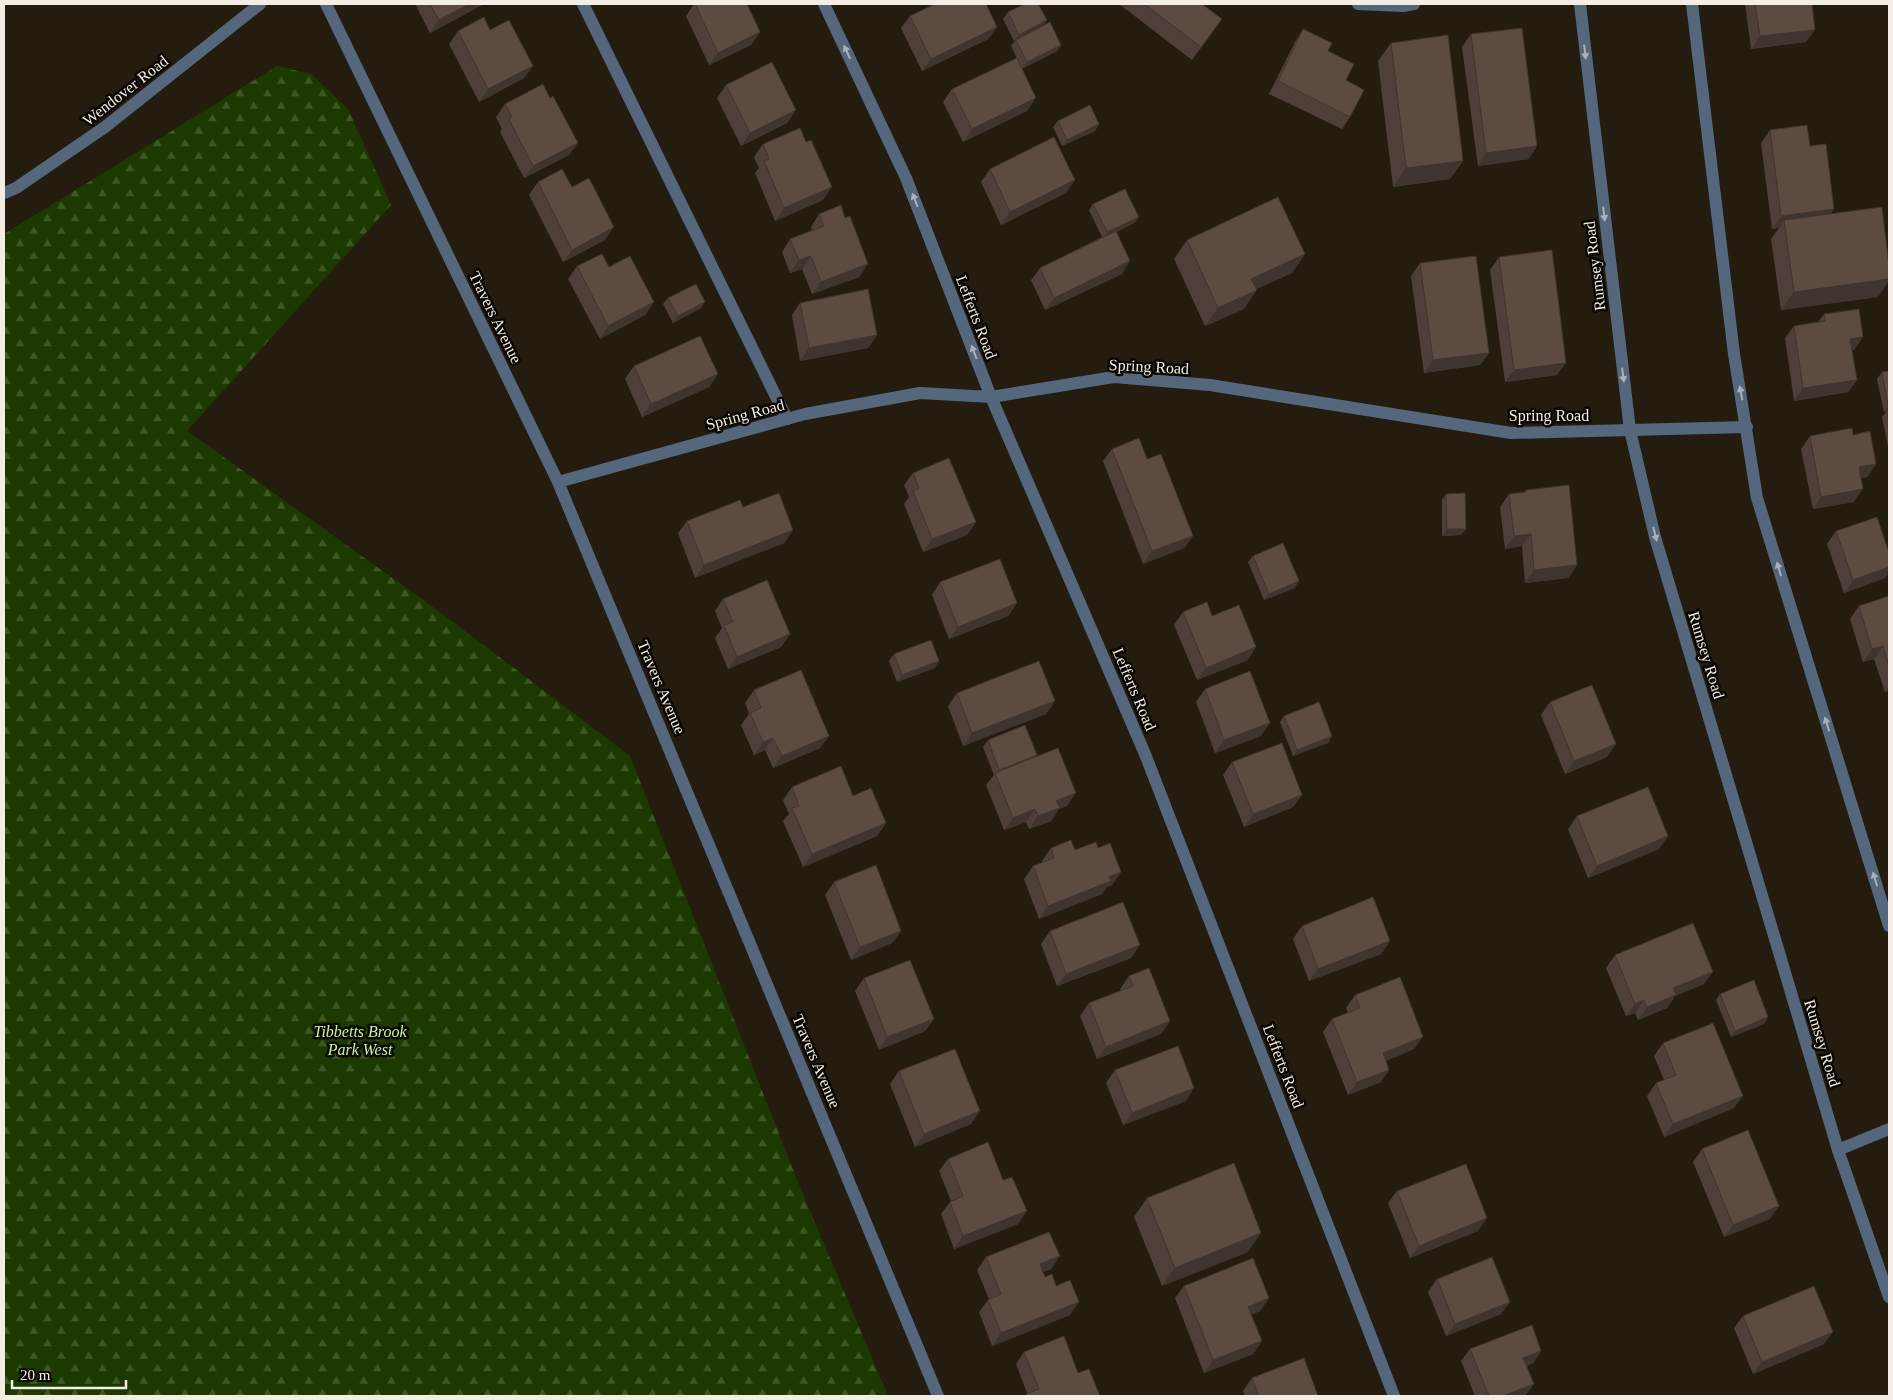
<svg xmlns="http://www.w3.org/2000/svg" width="1893" height="1400" font-family="'Times New Roman',serif">
  <defs>
    <pattern id="forest-firs" width="22" height="20" patternUnits="userSpaceOnUse" patternTransform="scale(1.25)"><rect width="22" height="20" fill="#1c3a00"/><path d="M5 1l3.5 6h-7zM16 11l3.5 6h-7z" fill="#3d5725"/></pattern>
  </defs>
  <rect width="100%" height="100%" fill="#241c0e"/>
  <path fill="url(#forest-firs)" d="M277 66 311 74 348 109 391 205 187 431 440 612 630 756 800 1187 888 1396H4V234Z"/>
  <g fill="none" stroke-linecap="round" stroke-linejoin="round">
    <path stroke="#54677d" stroke-width="12" d="M583 4 787 419"/>
    <path stroke="#54677d" stroke-width="12" d="M326 4 558 482 938 1396
      M824 4 906 178 991 397 1145 754 1394 1396
      M1358 4 1403 6 1414 4
      M4 193 16 188 105 127 260 4
      M558 482 805 414 920 393 991 397 1114 377 1210 385 1511 433 1747 427
      M1838 1150 1889 1129"/>
    <path stroke="#54677d" stroke-width="12" d="M1580 4 1630 430 1655 537 1838 1150 1889 1297
      M1692 4 1734 354 1757 498 1889 926"/>
  </g>
  <path fill="#4e4038" d="M415 4H484L430 33Z
    M694 4H747L760 32 751 45 709 65 686 16Z
    M1119 4H1202L1213 32 1192 60Z
    M1745 4H1812L1806 42 1751 49Z
    M1008 12 1047 20 1043 26 1061 45 1057 51 1022 69 1011 46 1015 41H1014L1003 19Z
    M910 16 997 27 988 39 922 71 901 28Z
    M1303 29 1328 51 1346 80 1350 117 1342 129 1269 94 1295 42Z
    M490 30 524 78 479 102 449 44 458 31Z
    M1471 34 1529 159 1478 166 1462 47Z
    M1391 43 1463 161 1450 179 1393 187 1378 61Z
    M726 85 796 110 787 123 741 146 717 98Z
    M952 89 1027 111 963 142 943 102Z
    M505 104 569 155 524 178 500 132 502 129 496 117Z
    M1058 121 1099 124 1095 131 1062 146 1053 127Z
    M1770 130 1810 146 1830 214 1878 297 1781 310 1771 239 1779 228 1772 229 1761 143Z
    M763 144 823 200 775 221 755 173 759 168 754 157Z
    M990 169 1066 193 1001 225 981 182Z
    M538 182 572 187 605 240 563 262 529 195Z
    M1093 204 1139 217 1134 223 1116 232 1122 274 1045 310 1031 280 1040 268 1102 237 1089 210Z
    M819 214 859 277 812 294 802 269 790 273 782 252 790 239 812 230 811 227Z
    M1187 240 1305 254 1292 273 1256 289 1244 309 1205 326 1174 259Z
    M1499 257 1557 375 1505 382 1490 270Z
    M1420 263 1489 353 1480 365 1424 373 1411 276Z
    M577 266 609 267 654 302 645 315 600 339 568 279Z
    M668 298 701 308 673 323 663 304Z
    M800 303 877 335 868 348 800 361 792 315Z
    M1824 314 1863 337 1854 350H1852L1857 380 1848 392 1794 401 1785 338 1794 326 1818 322Z
    M634 366 718 374 709 387 642 417 625 379Z
    M1889 371V451L1882 417 1886 412H1884L1877 379 1882 372Z
    M1853 435 1876 464 1867 477 1861 478 1854 502 1813 509 1801 449 1810 436Z
    M1112 449 1147 459 1193 536 1184 548 1143 564 1103 461Z
    M913 473 976 522 967 535 923 552 904 504 909 497 904 485Z
    M1526 490 1577 565 1568 578 1525 583 1522 546 1505 549 1500 507 1509 494 1524 492Z
    M1446 494 1466 529 1461 535 1442 536V500Z
    M743 507 793 530 784 543 695 578 678 533 687 521Z
    M1836 531 1889 553V572L1885 578 1844 593 1827 544Z
    M1253 556 1295 588 1264 600 1248 562Z
    M940 582 1017 603 1008 616 949 639 932 595Z
    M1889 596V690L1885 692 1874 659 1863 662 1850 619 1859 606Z
    M723 599 790 634 781 647 728 669 715 638 722 628 715 611Z
    M1183 612 1212 616 1248 660 1197 680 1174 625Z
    M894 654 935 668 897 682 889 661Z
    M1205 689 1261 736 1215 753 1196 702Z
    M754 690 829 736 820 748 773 768 765 750 754 755 741 725 749 714 745 703Z
    M957 693 1055 701 1046 714 963 746 948 706Z
    M1550 702 1607 757 1565 774 1541 715Z
    M1284 716 1332 736 1328 743 1293 756 1280 722Z
    M988 740 1036 756 1067 806 1059 809 1051 821 1029 829 1026 822 1004 830 986 785 994 775 983 747Z
    M1232 762 1302 795 1293 807 1244 827 1223 775Z
    M792 787 853 796 886 823 877 836 803 867 783 821 789 814 783 800Z
    M1577 816 1668 836 1659 849 1588 878 1568 829Z
    M1051 848 1075 850 1098 848 1121 872 1112 885 1107 887 1102 894 1039 919 1024 879 1033 866 1042 863V861Z
    M834 882 901 931 892 943 851 960 825 895Z
    M1302 926 1390 941 1381 954 1309 981 1293 939Z
    M1050 931 1140 945 1131 958 1057 986 1041 944Z
    M1615 955 1704 984 1675 996 1667 1008 1638 1020 1635 1013 1626 1016 1606 968Z
    M1129 976 1170 1021 1161 1034 1097 1059 1080 1016 1089 1003 1121 991 1120 989Z
    M864 978 934 1019 925 1031 879 1050 855 991Z
    M1720 994 1768 1017 1764 1024 1731 1037 1716 1000Z
    M1355 995 1414 1049 1386 1061 1389 1070 1381 1082 1348 1095 1323 1032 1332 1019 1348 1013 1346 1008Z
    M1663 1043 1734 1108 1664 1137 1647 1096 1656 1083 1664 1080 1654 1056Z
    M1115 1070 1186 1101 1123 1125 1106 1083Z
    M899 1071 971 1124 915 1147 890 1084Z
    M1702 1149 1770 1219 1724 1237 1693 1162Z
    M948 1159 1003 1180 1018 1224 954 1249 941 1214 950 1202 951 1201 939 1171Z
    M1397 1191 1478 1231 1410 1258 1388 1203Z
    M1147 1198 1248 1252 1162 1286 1134 1217Z
    M986 1257 1051 1269 1043 1272 1045 1277 1056 1286 1070 1315 992 1346 979 1312 988 1300 989 1299 977 1270Z
    M1437 1279 1510 1302 1501 1314 1446 1336 1428 1292Z
    M1184 1286 1269 1298 1260 1311 1251 1315 1262 1341 1253 1354 1204 1373 1175 1298Z
    M1743 1316 1824 1344 1753 1374 1734 1328Z
    M1470 1349 1541 1351 1533 1363 1527 1366 1534 1384 1525 1396H1475L1461 1361Z
    M1024 1352 1078 1373 1027 1396H1025L1027 1393 1016 1364Z
    M1252 1378 1318 1396H1245L1243 1391Z"/>
  <path fill="#40342e" d="M469 4H484L430 33 439 20Z
    M1222 19 1213 32 1192 60 1201 47Z
    M1047 20 1042 27 1014 41 1019 35Z
    M997 27 988 39 922 71 931 59Z
    M1815 30 1806 42 1751 49 1760 36Z
    M760 32 751 45 709 65 718 53Z
    M1061 45 1057 51 1022 69 1027 62Z
    M533 66 524 78 479 102 488 89Z
    M1036 98 1027 111 963 142 972 129Z
    M796 110 787 123 741 146 750 133Z
    M1099 124 1095 131 1062 146 1067 140Z
    M578 143 569 155 524 178 533 166Z
    M1537 146 1529 159 1478 166 1486 153Z
    M1463 161 1450 179 1393 187 1406 168Z
    M1075 180 1066 193 1001 225 1010 212Z
    M832 187 823 200 775 221 784 208Z
    M1834 209 1825 222 1784 220 1779 228 1772 229 1781 216Z
    M1139 217 1134 223 1103 239 1107 232Z
    M614 227 605 240 563 262 572 250Z
    M1305 254 1292 273 1238 297 1251 279Z
    M811 256 802 269 790 273 799 260Z
    M1130 261 1122 274 1045 310 1054 298Z
    M868 264 859 277 812 294 821 282Z
    M1889 279V281L1878 297 1781 310 1794 292Z
    M1257 290 1244 309 1205 326 1218 308Z
    M654 302 645 315 600 339 608 326Z
    M705 302 701 308 673 323 678 316Z
    M877 335 868 348 800 361 809 348Z
    M1863 337 1854 350 1842 352 1850 339Z
    M1489 353 1480 365 1424 373 1433 360Z
    M1566 363 1557 375 1505 382 1514 370Z
    M718 374 709 387 642 417 651 404Z
    M1857 380 1848 392 1794 401 1803 388Z
    M1888 406H1889V411L1887 410 1886 412H1884Z
    M1876 464 1867 477 1850 480 1859 467Z
    M1863 489 1854 502 1813 509 1821 497Z
    M976 522 967 535 923 552 932 539Z
    M1447 529H1466L1461 535 1442 536Z
    M793 530 784 543 695 578 704 565Z
    M1531 534 1522 546 1505 549 1514 536Z
    M1193 536 1184 548 1143 564 1152 551Z
    M1577 565 1568 578 1525 583 1534 570Z
    M1889 567V572L1885 578 1844 593 1853 580Z
    M1299 581 1295 588 1264 600 1269 594Z
    M1017 603 1008 616 949 639 958 627Z
    M790 634 781 647 728 669 737 657Z
    M1883 646 1874 659 1863 662 1872 649Z
    M1256 647 1248 660 1197 680 1206 668Z
    M939 661 935 668 897 682 902 675Z
    M1889 685V690L1885 692Z
    M1055 701 1046 714 963 746 972 733Z
    M1270 723 1261 736 1215 753 1224 740Z
    M829 736 820 748 773 768 782 756Z
    M1332 736 1328 743 1293 756 1297 750Z
    M773 738 765 750 754 755 763 742Z
    M1616 744 1607 757 1565 774 1574 761Z
    M1076 793 1067 806 1059 809 1051 821 1029 829 1038 816 1056 801Z
    M1302 795 1293 807 1244 827 1253 814Z
    M1035 809 1026 822 1004 830 1013 818Z
    M886 823 877 836 803 867 812 854Z
    M1668 836 1659 849 1588 878 1597 866Z
    M1121 872 1112 885 1107 887 1102 894 1039 919 1048 906Z
    M901 931 892 943 851 960 860 947Z
    M1390 941 1381 954 1309 981 1318 969Z
    M1140 945 1131 958 1057 986 1066 974Z
    M1713 972 1704 984 1675 996 1667 1008 1638 1020 1647 1007 1673 988Z
    M1644 1000 1635 1013 1626 1016 1635 1004Z
    M1768 1017 1764 1024 1731 1037 1735 1031Z
    M934 1019 925 1031 879 1050 887 1037Z
    M1170 1021 1161 1034 1097 1059 1106 1047Z
    M1423 1037 1414 1049 1374 1066 1383 1053Z
    M1389 1070 1381 1082 1348 1095 1357 1082Z
    M1194 1088 1186 1101 1123 1125 1132 1113Z
    M1743 1096 1734 1108 1664 1137 1673 1124Z
    M980 1111 971 1124 915 1147 924 1134Z
    M1779 1206 1770 1219 1724 1237 1733 1225Z
    M1027 1211 1018 1224 954 1249 963 1236Z
    M1487 1218 1478 1231 1410 1258 1419 1246Z
    M1261 1233 1248 1252 1162 1286 1175 1268Z
    M1060 1256 1051 1269 1031 1277 1040 1264Z
    M1269 1298 1260 1311 1239 1319 1248 1307Z
    M1079 1302 1070 1315 992 1346 1001 1333Z
    M1510 1302 1501 1314 1446 1336 1455 1324Z
    M1833 1332 1824 1344 1753 1374 1762 1362Z
    M1262 1341 1253 1354 1204 1373 1213 1360Z
    M1541 1351 1533 1363 1515 1371 1523 1358Z
    M1534 1384 1525 1396H1503Z"/>
  <path fill="#5b4b41" stroke="#40342e" d="M430 4H469L439 20Z
    M695 4H747L760 32 718 53Z
    M935 4H986L997 27 931 59 910 16Z
    M1025 4H1038L1047 20 1019 35 1008 12Z
    M1144 4H1202L1222 19 1201 47Z
    M1755 4H1812L1815 30 1760 36Z
    M484 17 490 30 509 20 533 66 488 89 458 31Z
    M1050 22 1061 45 1027 62 1016 40Z
    M1522 28 1537 146 1486 153 1471 34Z
    M1303 29 1332 43 1328 51 1354 64 1346 80 1364 90 1350 117 1278 81Z
    M1448 35 1463 161 1406 168 1391 43Z
    M1017 58 1036 98 972 129 952 89Z
    M772 62 796 110 750 133 726 85Z
    M543 84 550 98 553 96 578 143 533 166 509 119 512 117 505 104Z
    M1090 105 1099 124 1067 140 1058 121Z
    M1807 125 1810 146 1826 144 1834 209 1781 216 1770 130Z
    M800 128 806 142 811 140 832 187 784 208 764 161 769 159 763 144Z
    M1054 137 1075 180 1010 212 990 169Z
    M562 169 572 187 589 178 614 227 572 250 538 182Z
    M1125 189 1139 217 1107 232 1093 204Z
    M1278 197 1305 254 1251 279 1257 290 1218 308 1187 240Z
    M841 205 845 218 850 216 868 264 821 282 811 256 799 260 790 239 824 226 819 214Z
    M1882 207 1889 266V279L1794 292 1784 220Z
    M1116 231 1130 261 1054 298 1040 268Z
    M1552 250 1566 363 1514 370 1499 257Z
    M602 254 609 267 630 256 654 302 608 326 577 266Z
    M1476 256 1489 353 1433 360 1420 263Z
    M696 284 705 302 678 316 668 298Z
    M868 289 877 335 809 348 800 303Z
    M1859 309 1863 337 1850 339 1857 380 1803 388 1794 326 1825 321 1824 314Z
    M700 336 718 374 651 404 634 366Z
    M1889 371V406H1888L1882 372Z
    M1887 410H1889V423Z
    M1852 428 1853 435 1870 431 1876 464 1859 467 1863 489 1821 497 1810 436Z
    M1139 438 1147 459 1161 454 1193 536 1152 551 1112 449Z
    M949 458 976 522 932 539 913 491 919 488 913 473Z
    M1569 485 1577 565 1534 570 1531 534 1514 536 1509 494 1526 492V490Z
    M779 493 793 530 704 565 687 521 740 500 743 507Z
    M1465 493 1466 529H1447L1446 494Z
    M1877 517 1889 553V567L1853 580 1836 531Z
    M1283 543 1299 581 1269 594 1253 556Z
    M1000 559 1017 603 958 627 940 582Z
    M767 580 790 634 737 657 724 625 733 622 723 599Z
    M1889 596V666L1883 646 1872 649 1859 606Z
    M1207 602 1212 616 1239 605 1256 647 1206 668 1183 612Z
    M931 640 939 661 902 675 894 654Z
    M1039 661 1055 701 972 733 957 693Z
    M801 670 829 736 782 756 773 738 763 742 750 713 761 708 754 690Z
    M1250 671 1270 723 1224 740 1205 689Z
    M1592 685 1616 744 1574 761 1550 702Z
    M1319 702 1332 736 1297 750 1284 716Z
    M1025 725 1037 755 999 770 988 740Z
    M1282 743 1302 795 1253 814 1232 762Z
    M1058 748 1076 793 1056 801 1060 808 1038 816 1035 809 1013 818 995 773Z
    M841 766 853 796 871 788 886 823 812 854 792 808 799 806 792 787Z
    M1648 787 1668 836 1597 866 1577 816Z
    M1071 840 1075 850 1096 842 1098 848 1110 843 1121 872 1109 877 1111 881 1048 906 1033 866 1054 858 1051 848Z
    M876 865 901 931 860 947 834 882Z
    M1373 897 1390 941 1318 969 1302 926Z
    M1123 902 1140 945 1066 974 1050 931Z
    M1693 923 1713 972 1673 988 1676 995 1647 1007 1644 1000 1635 1004 1615 955Z
    M910 960 934 1019 887 1037 864 978Z
    M1149 968 1170 1021 1106 1047 1089 1003 1133 986 1129 976Z
    M1400 977 1423 1037 1383 1053 1389 1070 1357 1082 1332 1019 1360 1008 1355 995Z
    M1754 980 1768 1017 1735 1031 1720 994Z
    M1713 1023 1743 1096 1673 1124 1656 1083 1676 1075 1663 1043Z
    M1178 1046 1194 1088 1132 1113 1115 1070Z
    M955 1049 980 1111 924 1134 899 1071Z
    M1748 1130 1779 1206 1733 1225 1702 1149Z
    M988 1142 1003 1180 1012 1177 1027 1211 963 1236 950 1202 963 1196 948 1159Z
    M1234 1163 1261 1233 1175 1268 1147 1198Z
    M1466 1164 1487 1218 1419 1246 1397 1191Z
    M1049 1232 1060 1256 1040 1264 1045 1277 1052 1274 1056 1286 1070 1280 1079 1302 1001 1333 988 1300 1001 1294 986 1257Z
    M1492 1257 1510 1302 1455 1324 1437 1279Z
    M1253 1258 1269 1298 1248 1307 1262 1341 1213 1360 1184 1286Z
    M1814 1286 1833 1332 1762 1362 1743 1316Z
    M1532 1325 1541 1351 1523 1358 1534 1384 1503 1396H1489L1470 1349Z
    M1064 1336 1078 1373 1089 1369 1100 1396H1027L1026 1394 1039 1389 1024 1352Z
    M1304 1358 1318 1396H1259L1252 1378Z"/>
  <defs><path id="oneway-solid" d="M-6-.8H1V-3.2L6.5 0L1 3.2V.8H-6Z" transform="scale(1.25)"/></defs>
  <g fill="#abb1b6">
    <use href="#oneway-solid" transform="translate(847 52) rotate(-115)"/>
    <use href="#oneway-solid" transform="translate(1585 52) rotate(83)"/>
    <use href="#oneway-solid" transform="translate(915 200) rotate(-111)"/>
    <use href="#oneway-solid" transform="translate(1604 214) rotate(83)"/>
    <use href="#oneway-solid" transform="translate(974 352) rotate(-111)"/>
    <use href="#oneway-solid" transform="translate(1623 375) rotate(83)"/>
    <use href="#oneway-solid" transform="translate(1741 393) rotate(-100)"/>
    <use href="#oneway-solid" transform="translate(1655 534) rotate(76)"/>
    <use href="#oneway-solid" transform="translate(1779 569) rotate(-107)"/>
    <use href="#oneway-solid" transform="translate(1827 724) rotate(-107)"/>
    <use href="#oneway-solid" transform="translate(1875 879) rotate(-107)"/>
  </g>
  <g text-anchor="middle" stroke-width="5" stroke-linejoin="round" paint-order="stroke">
    <g font-size="16" fill="#f3ede4" stroke="#0a0703">
      <text transform="translate(125 90) rotate(-38)" y="6">Wendover Road</text>
      <text transform="translate(1594 266) rotate(-97)" y="6">Rumsey Road</text>
      <text transform="translate(496 317) rotate(64)" y="6">Travers Avenue</text>
      <text transform="translate(977 317) rotate(69)" y="6">Lefferts Road</text>
      <text transform="translate(1149 366) rotate(3)" y="6">Spring Road</text>
      <text transform="translate(745 414) rotate(-15)" y="6">Spring Road</text>
      <text x="1549" y="421">Spring Road</text>
      <text transform="translate(1707 655) rotate(73)" y="6">Rumsey Road</text>
      <text transform="translate(662 687) rotate(67)" y="6">Travers Avenue</text>
      <text transform="translate(1135 689) rotate(67)" y="6">Lefferts Road</text>
      <text transform="translate(1823 1043) rotate(73)" y="6">Rumsey Road</text>
      <text transform="translate(817 1061) rotate(67)" y="6">Travers Avenue</text>
      <text transform="translate(1284 1066) rotate(69)" y="6">Lefferts Road</text>
    </g>
    <g font-size="16" font-style="italic" fill="#c4f6a1" stroke="#0a0703">
      <text x="360" y="1037">Tibbetts Brook<tspan x="360" dy="18">Park West</tspan></text>
    </g>
  </g>
  <rect width="1893" height="1400" fill="none" stroke="#f3ede4" stroke-width="10"/>
  <path d="M12 1380v8h114v-8" fill="none" stroke="#f3ede4" stroke-width="2.5"/>
  <text x="20" y="1380" font-size="15" fill="#f3ede4" stroke="#0a0703" stroke-width="4" paint-order="stroke">20 m</text>
</svg>
